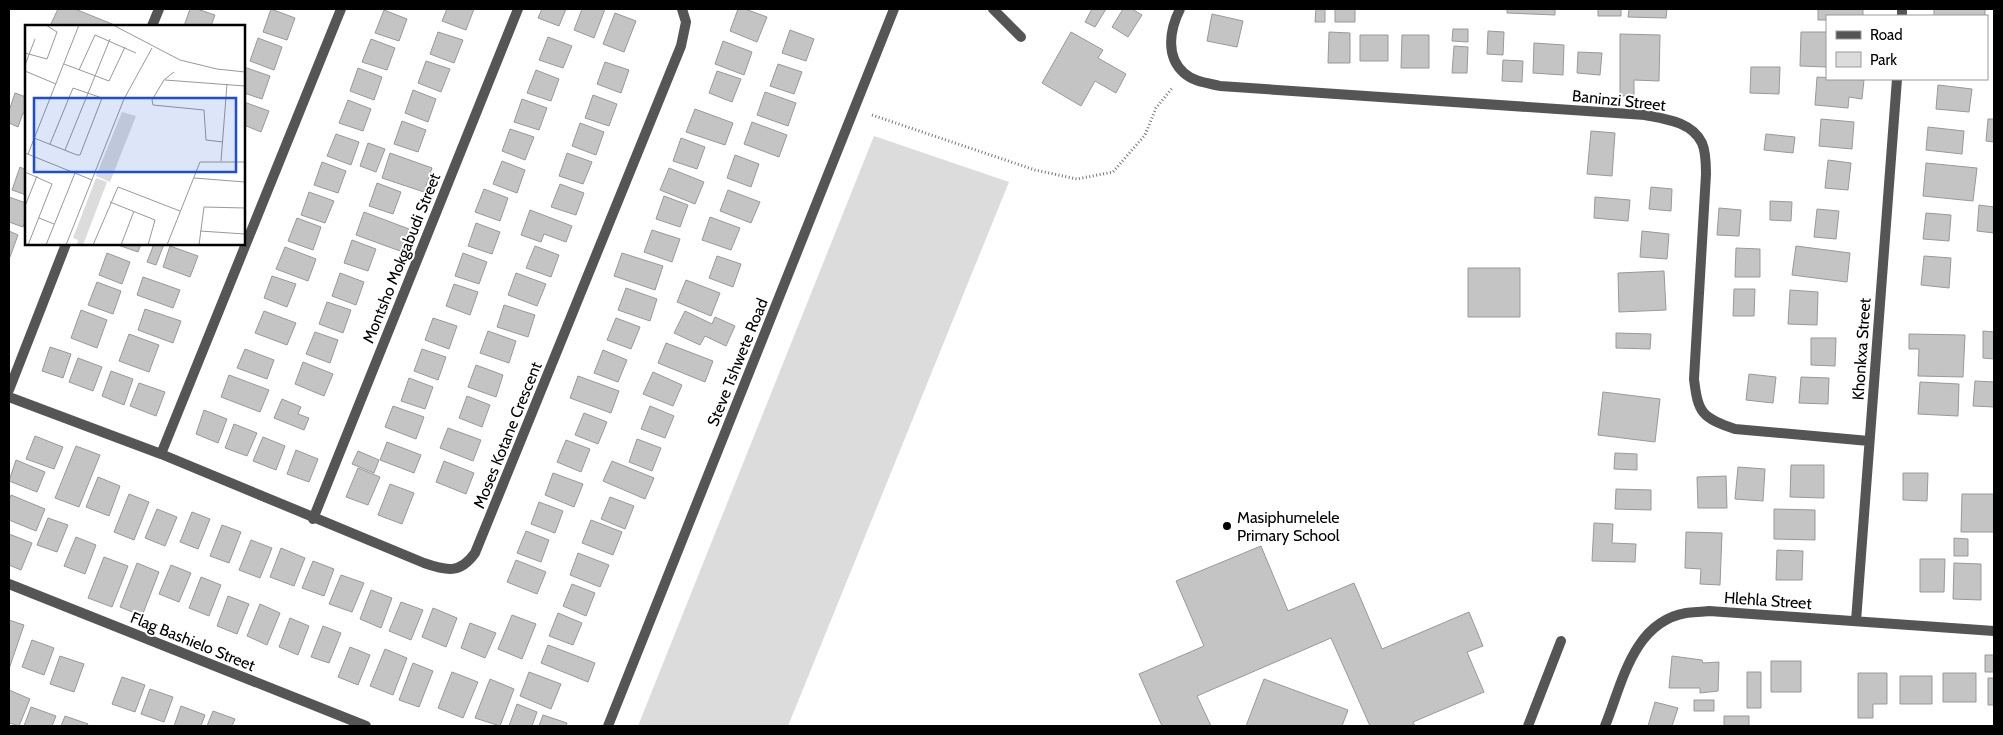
<svg xmlns="http://www.w3.org/2000/svg" width="2003" height="735" font-family="Cabin,sans-serif">
  <rect width="100%" height="100%" fill="#fff"/>
  <path fill="#dcdcdc" d="M874 136 1009 182 788 726H638Z"/>
  <path fill="#c4c4c4" stroke="#999" d="M58 9H75L117 26H50Z
    M190 9H197L215 15 211 26H184Z
    M271 9 295 18 287 40 263 32Z
    M447 9H474L466 30 442 21Z
    M542 9H566L559 26 538 18Z
    M582 9H605L594 38 574 30Z
    M738 9H745L767 17 757 42 730 31Z
    M1092 9H1106L1095 27 1085 22Z
    M1123 9H1132L1142 15 1128 37 1112 27Z
    M1316 9H1325V22H1315Z
    M1335 9H1355V22H1335Z
    M1507 9H1555V15L1507 13Z
    M1598 9H1621V16H1598Z
    M1629 9H1667L1666 18 1628 17Z
    M1818 9H1863V16H1827V20H1818Z
    M1934 9H1985V16H1934Z
    M384 10 407 19 399 41 375 33Z
    M615 13 636 21 624 52 603 44Z
    M1212 14 1243 21 1237 47 1207 41Z
    M1453 29H1468V42L1452 41Z
    M790 30 814 39 806 61 782 53Z
    M1488 31 1504 32 1503 55 1487 54Z
    M438 32 463 40 454 63 430 54Z
    M1071 32 1103 50 1098 58 1126 74 1116 93 1095 81 1081 106 1042 83Z
    M1329 32 1350 33V63H1328Z
    M1801 32H1827V67L1800 66Z
    M1620 34 1660 35 1659 81 1634 80V96H1620Z
    M1360 35H1388V61H1360Z
    M1402 35H1429V68H1401Z
    M548 37 572 46 563 68 539 60Z
    M258 38 282 47 274 70 250 61Z
    M371 39 395 48 387 70 362 62Z
    M723 41 752 52 744 75 715 64Z
    M1534 43 1564 45 1563 75 1533 73Z
    M1454 46 1468 47 1467 73H1452Z
    M1578 52 1602 53 1600 75 1577 73Z
    M1503 60 1523 61 1522 82 1502 81Z
    M426 61 450 69 441 92 418 83Z
    M605 62 629 70 621 93 597 84Z
    M778 64 802 72 794 94 770 86Z
    M244 67 270 76 262 99 244 93Z
    M1751 67H1780L1779 94 1750 93Z
    M358 68 382 77 374 100 350 91Z
    M536 70 559 79 551 101 527 93Z
    M717 71 741 79 732 102 709 93Z
    M1817 77 1864 80 1862 99 1849 97 1848 108 1815 105Z
    M1938 85 1972 89 1969 112 1936 109Z
    M413 90 436 99 428 122 405 113Z
    M765 92 796 103 788 126 757 115Z
    M15 93 26 97V114L23 113 18 127 9 123V111Z
    M593 95 617 104 609 126 585 118Z
    M522 99 547 108 539 130 514 122Z
    M348 100 371 109 363 131 339 123Z
    M244 102 269 111 261 132 244 125Z
    M695 109 733 123 725 145 686 132Z
    M1821 119 1854 122 1852 149 1819 146Z
    M1988 119H1994V142L1986 141Z
    M402 121 426 130 418 152 394 144Z
    M752 122 787 135 779 157 744 144Z
    M580 123 604 132 596 155 572 146Z
    M1928 127 1964 131 1962 154 1926 150Z
    M510 129 534 137 525 160 502 151Z
    M1591 131 1615 133 1612 176 1587 174Z
    M336 134 359 142 351 165 327 156Z
    M1766 134 1795 137 1793 153 1764 150Z
    M681 138 705 147 697 169 673 161Z
    M368 143 385 149 376 172 360 166Z
    M390 153 432 168 424 192 382 178Z
    M567 153 592 162 583 184 559 176Z
    M735 155 759 164 751 187 727 178Z
    M1828 160 1851 163 1848 190 1825 188Z
    M502 161 525 170 517 193 493 184Z
    M322 162 346 171 338 193 314 185Z
    M1926 163 1977 168 1973 201 1923 196Z
    M20 167 26 170V195L12 190Z
    M669 168 704 182 695 204 660 190Z
    M377 183 401 192 393 214 369 206Z
    M560 184 584 193 576 215 551 207Z
    M1651 187 1672 189 1671 211 1649 209Z
    M484 189 508 198 500 221 475 212Z
    M728 190 760 202 751 223 720 211Z
    M309 192 334 201 325 223 301 215Z
    M664 196 688 205 680 227 656 219Z
    M9 197 26 203V218L23 227 9 222Z
    M1595 197 1630 200 1628 221 1594 218Z
    M1770 201 1792 202 1791 221 1770 220Z
    M1979 205 1994 207V233L1977 231Z
    M1719 208 1741 210 1739 236 1717 235Z
    M1817 209 1839 211 1836 239 1814 237Z
    M530 210 572 226 566 242 544 234 541 242 521 235Z
    M364 212 409 229 400 251 356 235Z
    M1926 213 1951 215 1949 241 1923 239Z
    M710 217 740 228 731 250 702 240Z
    M297 218 321 227 313 250 288 241Z
    M476 223 500 232 492 254 468 246Z
    M652 230 680 239 672 262 644 252Z
    M9 231 18 235 10 257 9 256Z
    M1642 231 1669 234 1667 259 1640 257Z
    M352 240 376 249 368 271 344 263Z
    M115 244H141L138 252Z
    M154 244H164L156 265 147 262Z
    M170 246 198 256 190 277 163 267Z
    M535 246 559 255 551 277 526 268Z
    M1796 246 1850 253 1847 282 1792 275Z
    M285 247 316 259 308 281 276 269Z
    M1736 248 1760 249V277H1735Z
    M107 253 130 262 122 284 99 275Z
    M463 253 487 262 479 284 455 276Z
    M622 253 663 266 655 290 614 276Z
    M717 256 741 264 733 287 709 278Z
    M1924 256 1951 258 1949 288 1921 285Z
    M1468 268H1520V317H1468Z
    M1664 271 1666 310 1619 312 1618 273Z
    M340 273 364 282 356 305 332 296Z
    M516 273 546 284 537 306 508 295Z
    M272 276 296 284 287 307 264 298Z
    M143 277 180 290 173 308 137 295Z
    M686 280 720 293 711 316 677 302Z
    M97 282 121 291 113 314 88 305Z
    M454 284 478 292 470 315 446 306Z
    M626 288 657 299 650 321 618 310Z
    M1734 289H1755L1754 316H1733Z
    M1790 290 1818 292 1817 325 1788 324Z
    M327 302 351 310 343 333 319 324Z
    M504 305 535 315 528 337 497 327Z
    M145 309 181 321 173 343 138 330Z
    M81 310 107 320 97 348 71 338Z
    M264 311 296 323 287 345 255 333Z
    M685 311 712 324 715 317 735 326 726 346 705 336 700 345 674 333Z
    M433 318 457 326 449 349 425 340Z
    M616 318 640 327 631 349 607 340Z
    M488 331 516 341 509 363 480 353Z
    M1983 331 1994 332V359L1983 358Z
    M315 332 338 340 330 363 306 354Z
    M1616 333 1651 334 1650 349 1616 348Z
    M129 334 159 345 149 372 119 361Z
    M1909 334 1965 335 1963 377 1918 376 1919 349H1909Z
    M1811 338H1836L1835 366 1811 365Z
    M666 343 713 361 705 382 658 363Z
    M50 347 71 354 63 378 42 371Z
    M245 349 274 360 267 379 237 368Z
    M422 349 446 357 438 380 414 371Z
    M603 350 627 360 618 382 594 373Z
    M78 358 102 367 93 391 69 382Z
    M303 362 333 374 324 396 295 384Z
    M476 365 503 375 496 397 468 387Z
    M111 371 133 379 124 405 102 396Z
    M653 372 682 385 673 406 643 394Z
    M1749 374 1776 377 1773 403 1746 400Z
    M229 375 269 390 260 412 221 397Z
    M578 376 619 391 611 413 570 398Z
    M1801 377 1829 378 1828 404 1799 403Z
    M409 378 433 387 425 409 401 401Z
    M1975 381 1994 382V407L1973 406Z
    M1920 382 1959 384 1958 416 1918 414Z
    M139 383 165 392 156 416 130 406Z
    M1603 392 1660 399 1655 442 1598 435Z
    M467 396 490 405 482 427 459 418Z
    M282 399 301 407 298 414 309 418 304 430 274 418Z
    M393 406 424 417 416 439 385 427Z
    M650 406 674 416 665 438 641 429Z
    M204 410 227 419 218 443 196 434Z
    M584 413 607 422 598 444 575 435Z
    M234 424 257 433 247 456 225 448Z
    M448 428 481 440 473 461 440 448Z
    M35 436 63 447 54 469 26 459Z
    M263 437 285 446 276 470 253 461Z
    M637 439 661 448 652 471 629 462Z
    M566 440 590 449 581 472 557 462Z
    M387 442 421 455 414 473 380 460Z
    M76 446 100 455 79 507 55 498Z
    M296 450 318 459 309 482 287 474Z
    M358 451 379 460 374 473 352 464Z
    M1615 453 1637 454V470L1614 469Z
    M16 460 45 472 37 492 9 481Z
    M444 461 474 473 466 494 436 482Z
    M612 461 654 478 645 499 603 481Z
    M1791 465H1824V498L1790 497Z
    M1738 467 1765 469 1763 501 1735 499Z
    M358 468 380 477 368 505 346 497Z
    M553 473 583 484 574 507 545 495Z
    M1903 473H1928L1927 501 1903 500Z
    M1726 476 1727 508H1698L1697 477Z
    M98 477 120 486 109 516 86 507Z
    M390 484 414 493 402 524 378 515Z
    M1616 489 1651 490V510L1615 509Z
    M129 494 149 502 134 540 114 532Z
    M1962 494H1994V532H1961Z
    M11 495 45 509 36 531 9 520V500Z
    M610 497 634 506 625 529 601 519Z
    M539 502 563 511 555 533 531 524Z
    M157 509 177 517 165 546 145 538Z
    M1774 509 1815 510V540L1774 539Z
    M192 512 210 519 198 549 180 542Z
    M48 518 68 525 57 552 37 545Z
    M591 520 622 532 613 555 582 543Z
    M1594 523 1613 524 1612 543 1636 544 1635 562 1592 561Z
    M222 525 241 532 229 563 210 556Z
    M526 531 549 540 541 562 517 553Z
    M1686 532 1722 533 1720 585 1700 584 1701 569 1685 568Z
    M9 534 32 543 21 570 9 565Z
    M76 537 96 545 85 574 64 566Z
    M1954 538 1968 539V556H1954Z
    M251 540 272 548 260 578 239 570Z
    M1261 546 1288 611 1354 583 1382 649 1469 612 1483 646 1467 652 1484 692 1413 722 1415 726H1370L1331 638 1197 696 1211 726H1162L1139 674 1204 646 1176 581Z
    M281 548 305 558 294 586 270 577Z
    M1777 550 1803 551 1802 580H1776Z
    M578 553 609 565 600 587 570 575Z
    M104 557 128 566 112 607 88 598Z
    M1920 559H1945L1944 592H1920Z
    M516 560 546 572 537 594 507 582Z
    M313 561 334 569 324 596 302 588Z
    M137 563 159 572 142 616 120 607Z
    M1954 563 1981 564V600L1953 599Z
    M171 565 191 573 179 602 159 594Z
    M341 575 364 583 352 612 329 604Z
    M201 577 221 585 209 616 189 608Z
    M572 584 595 593 586 616 563 606Z
    M371 590 392 598 381 628 360 619Z
    M228 596 249 604 237 634 217 626Z
    M401 602 423 610 411 640 389 631Z
    M260 604 280 613 267 645 247 636Z
    M433 608 457 618 446 647 422 637Z
    M558 613 582 623 573 645 549 636Z
    M512 615 536 624 522 659 498 649Z
    M290 618 309 626 298 655 279 647Z
    M9 620 24 625 9 669Z
    M470 623 496 633 485 658 461 648Z
    M323 626 341 633 329 663 311 657Z
    M32 640 54 648 44 675 22 667Z
    M548 645 595 663 588 682 541 663Z
    M350 647 370 655 358 685 338 677Z
    M385 649 407 658 393 695 370 686Z
    M1985 655H1994V672H1985Z
    M60 656 84 664 74 692 50 684Z
    M1672 656 1702 660 1703 663 1719 662 1718 691 1700 693V688H1669Z
    M1771 661H1801V692H1771Z
    M413 663 433 671 419 707 399 700Z
    M452 672 478 682 463 718 438 708Z
    M529 672 561 684 551 709 520 696Z
    M1747 672H1761V708H1747Z
    M1858 673H1887V704H1873V718H1858Z
    M1943 673H1976V702H1943Z
    M1900 676H1932V704H1900Z
    M122 677 145 685 135 712 112 704Z
    M1988 678H1994V705H1988Z
    M490 679 514 689 500 726 475 718Z
    M1264 679 1348 710 1342 726H1246Z
    M150 689 173 697 164 722 141 714Z
    M9 690 30 699 19 726 9 723Z
    M1694 700H1714V711H1694Z
    M1655 702 1678 708 1672 726H1648Z
    M517 704 537 712 532 726H509Z
    M181 706 205 715 201 726H174Z
    M31 707 56 716 52 726H24Z
    M213 711 235 719 232 726H207Z
    M543 715 567 723 566 726H539Z
    M65 716 88 724 87 726H61Z
    M1724 716H1749V726H1724Z"/>
  <g fill="none" stroke-linecap="round" stroke-linejoin="round">
    <path stroke="#777" stroke-width="3" stroke-dasharray="1 2.5" stroke-linecap="butt" d="M872 115 1035 170 1077 179 1113 172 1145 135 1156 108 1173 87"/>
    <path stroke="#555" stroke-width="10" d="M993 9 1021 37
      M1528 726 1561 641"/>
    <path stroke="#555" stroke-width="10" d="M1180 9C1170 29 1165 56 1184 73 1194 82 1208 83 1220 86L1645 115C1666 119 1692 122 1702 143 1706 152 1706 164 1706 174L1694 379C1698 413 1702 418 1735 429L1869 441
      M1902 16V9
      M152 26 159 9
      M9 390 66 244
      M9 397 161 454 424 563C447 571 460 574 475 553L681 46 686 22 682 9
      M161 454 341 9
      M313 519 518 9
      M9 584 366 726
      M1856 621 1897 79
      M608 726 894 9
      M1605 726C1622 684 1633 622 1686 613 1694 612 1702 612 1709 611L1994 631"/>
  </g>
  <circle fill="#000" stroke="#fff" stroke-width="2" cx="1227" cy="526" r="5"/>
  <g text-anchor="middle" stroke-width="4" stroke-linejoin="round" paint-order="stroke">
    <g font-size="16" fill="#000" stroke="#fff">
      <text transform="translate(1619 100) rotate(6)" y="6">Baninzi Street</text>
      <text transform="translate(401 258) rotate(-68)" y="6">Montsho Mokgabudi Street</text>
      <text transform="translate(1861 349) rotate(-86)" y="6">Khonkxa Street</text>
      <text transform="translate(737 362) rotate(-68)" y="6">Steve Tshwete Road</text>
      <text transform="translate(507 435) rotate(-68)" y="6">Moses Kotane Crescent</text>
      <text transform="translate(1768 600) rotate(4)" y="6">Hlehla Street</text>
      <text transform="translate(193 641) rotate(22)" y="6">Flag Bashielo Street</text>
    </g>
    <g font-size="16" fill="#000" stroke="#fff" text-anchor="start">
      <text x="1237" y="523">Masiphumelele<tspan x="1237" dy="18">Primary School</tspan></text>
    </g>
  </g>
  <g transform="translate(25 25)">
    <rect width="220" height="220" fill="#fff"/>
    <path d="M97 87 111 91 85 157 71 151ZM71 153 82 157 58 220H52L53 215 48 213Z" fill="#dcdcdc"/>
    <path fill="none" stroke="#999" stroke-width="1" d="M88 0 155 35 192 44 220 47M0 28 22 34 32 7 21 0M39 39 84 56 100 22M0 40 10 14M54 45 70 10 111 28M0 46 31 59M149 47 139 55 127 75 128 80 179 85 181 115 198 117M140 55 220 61M9 113 52 130H55L77 73 48 63 25 119M40 125 85 14M0 128 67 155M3 129 54 0M196 136 202 59M0 147 27 159 3 220M169 153 220 157M85 177 130 195 123 220M0 181 12 151M14 193 29 199M175 206 220 209M21 220 50 148M41 220 99 74 127 23M68 220 93 162 155 186M96 220 109 186M142 220 175 137H220M174 220 179 182 220 183"/>
    <path fill="#1d4ed8" fill-opacity="0.15" stroke="#1d4ed8" stroke-width="2.5" d="M9 73H211V147H9Z"/>
    <rect width="220" height="220" fill="none" stroke="#000" stroke-width="2.5"/>
  </g>
  <rect width="2003" height="735" fill="none" stroke="#000000" stroke-width="20"/>
  <rect x="1826" y="15" width="162" height="65" fill="#ffffff" stroke="#999999"/>
  <rect x="1836" y="31" width="25" height="8" fill="#555555" stroke="#999999"/>
  <text x="1870" y="40" font-size="15" fill="#000000">Road</text>
  <rect x="1836" y="52" width="25" height="15" fill="#dcdcdc" stroke="#999999"/>
  <text x="1870" y="65" font-size="15" fill="#000000">Park</text>
</svg>
